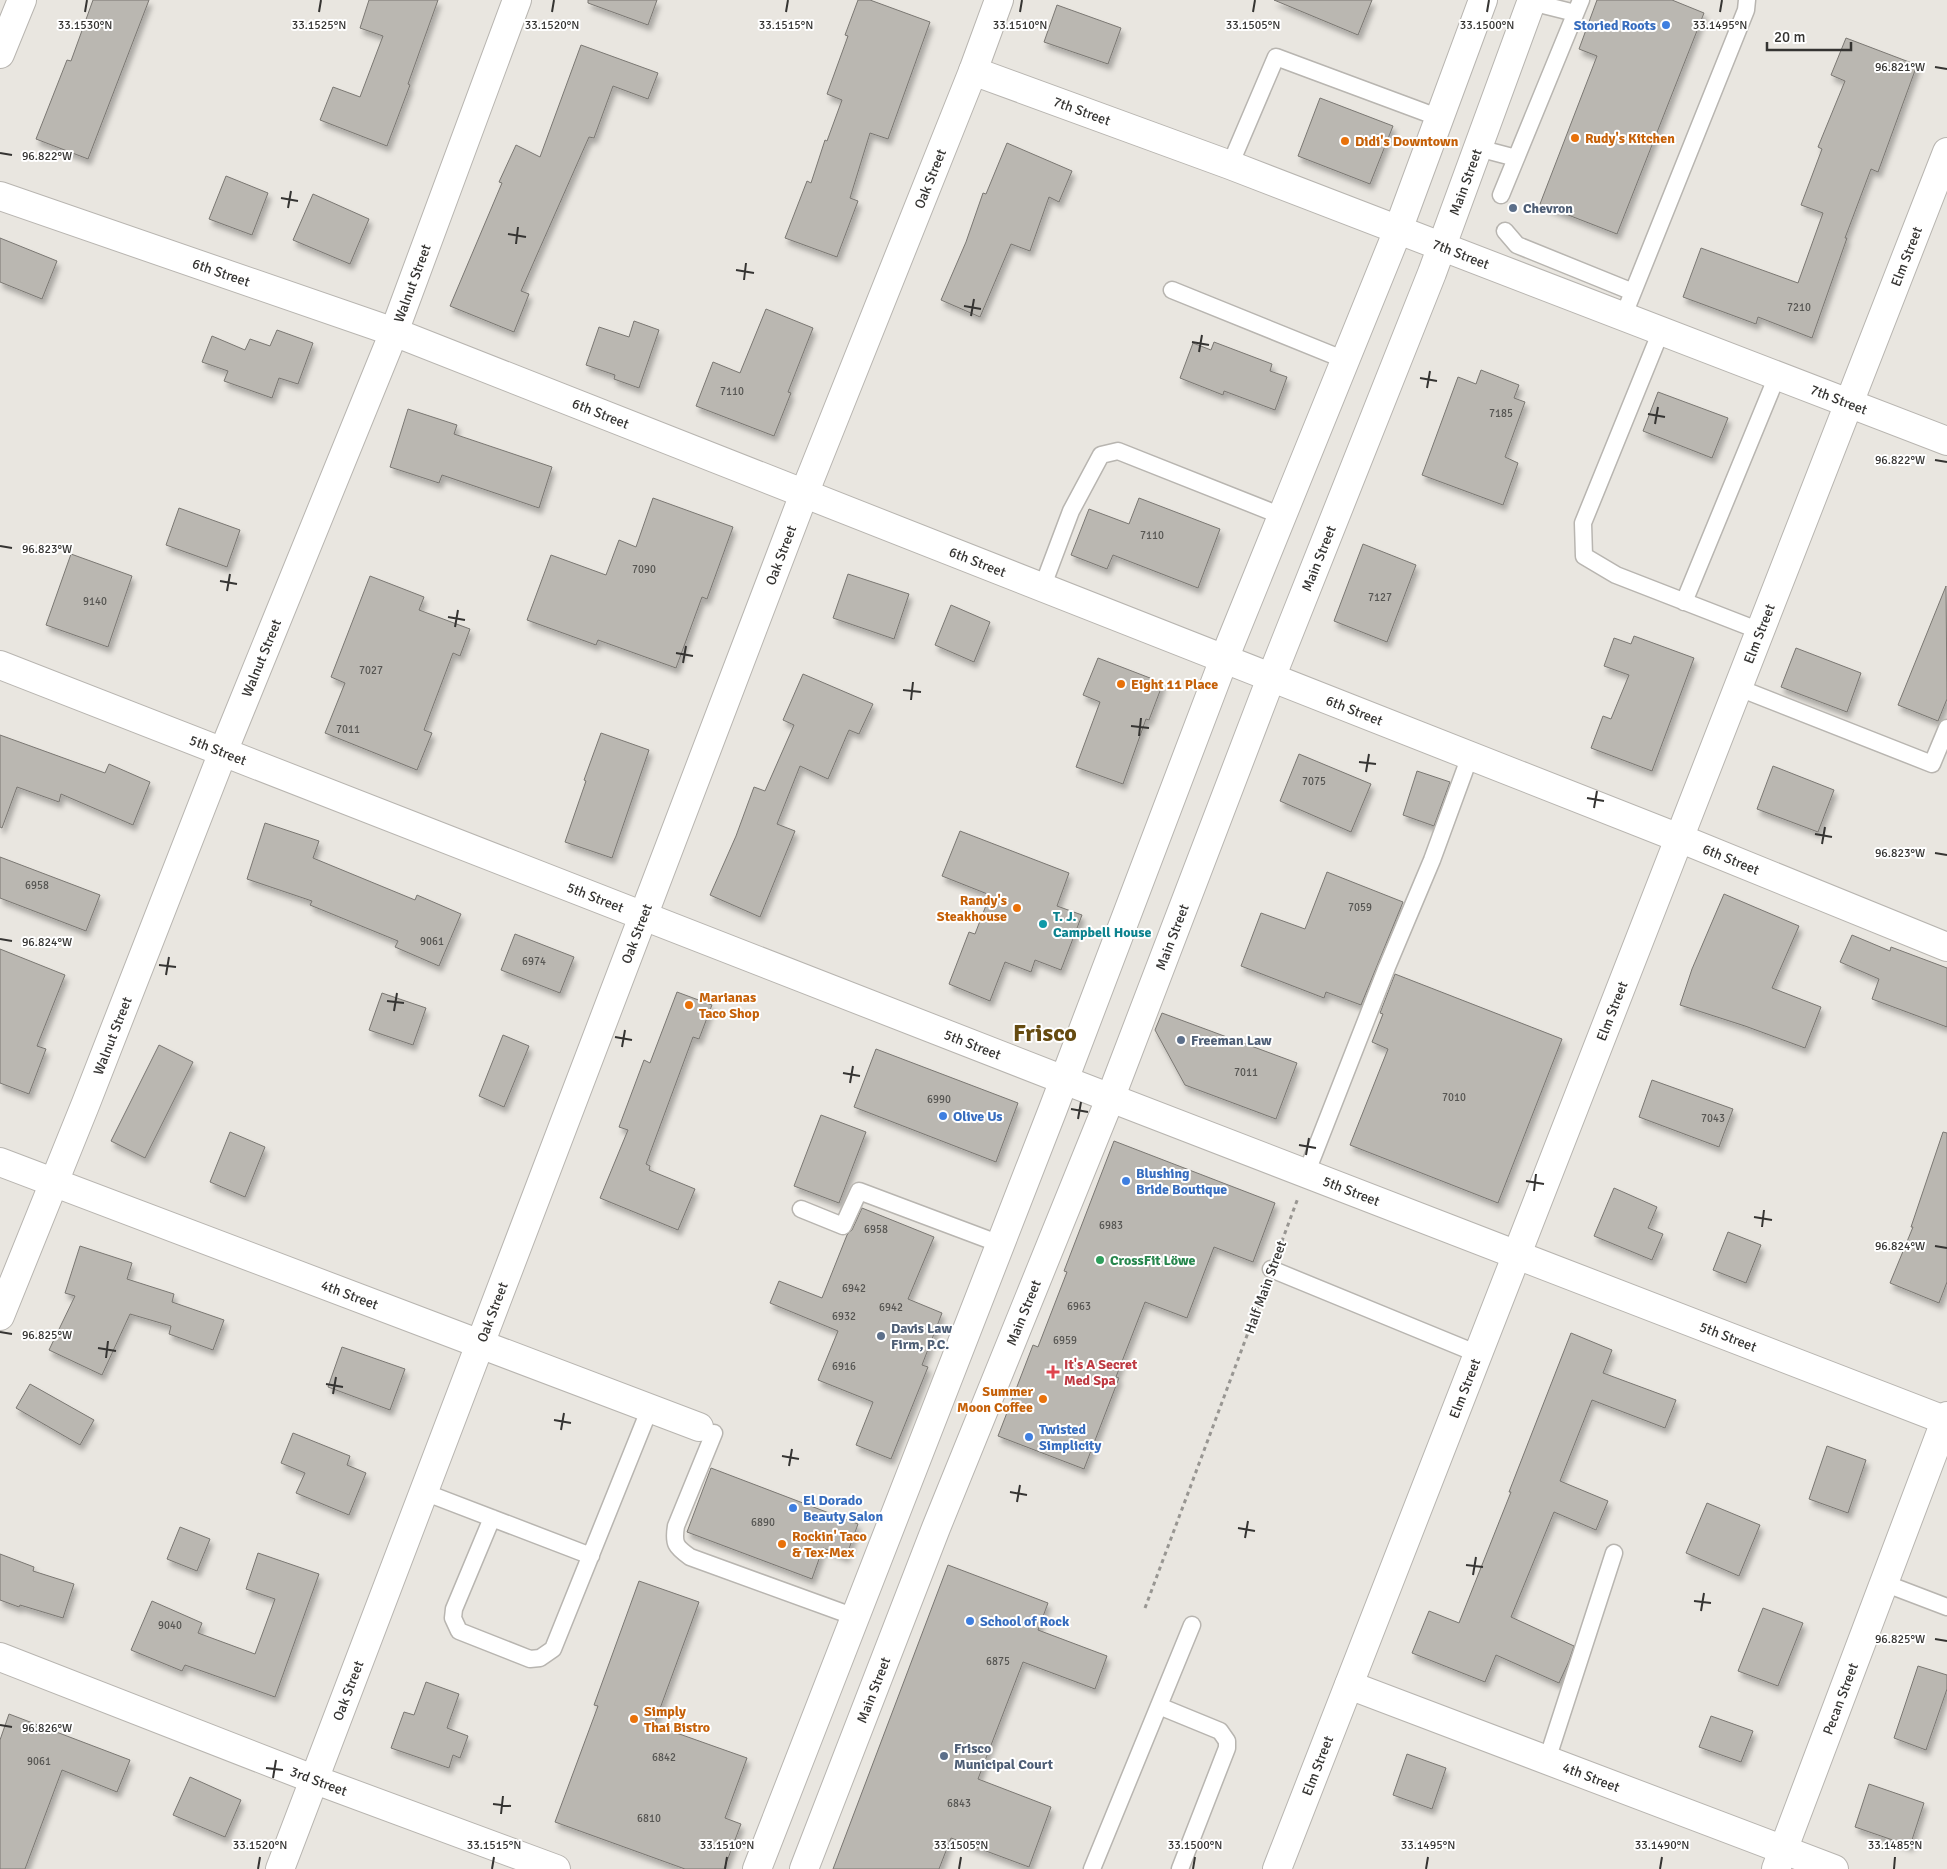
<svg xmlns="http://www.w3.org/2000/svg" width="1947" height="1869" font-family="Signika,sans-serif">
  <defs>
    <filter id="shadow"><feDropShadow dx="3" dy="5.5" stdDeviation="2.5" flood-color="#0004"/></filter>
  </defs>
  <rect width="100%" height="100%" fill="#e9e6e0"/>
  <path fill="#bab7b1" stroke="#7a7772" filter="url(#shadow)" d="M93 0H149L88 159 36 139 67 60 71 61Z
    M369 0H438L408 84 410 85 387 146 320 120 333 87 360 97 383 36 360 28Z
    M588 0H657L648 25 588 3Z
    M858 0H870L930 22 888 139 870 133 850 198 858 201 837 257 785 238 807 181 811 183 825 140 827 141 842 100 827 94 848 36 845 35Z
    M1274 0H1372L1358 35Z
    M1597 0H1672L1704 13 1617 234 1540 204 1597 56 1579 49Z
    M1057 5 1121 28 1108 64 1044 42Z
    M1846 38 1917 65 1878 172 1871 169 1845 238H1847L1812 338 1758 317 1756 324 1683 297 1701 248 1798 283 1823 213 1801 205 1822 149 1818 147 1845 81 1831 75Z
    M581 45 658 73 648 99 613 86 594 138 589 137 521 291 529 294 514 332 450 306 502 183 499 182 516 145 540 157Z
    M1320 98 1393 126 1370 184 1298 156Z
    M1007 143 1072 171 1059 202 1049 197 1030 251 1011 244 980 317 941 300 966 242 983 193 986 194Z
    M226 176 268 193 252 235 209 219Z
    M313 194 369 219 350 264 293 240Z
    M0 238 57 261 42 299 0 282Z
    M766 309 813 328 788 392 791 393 774 436 696 406 713 362 740 373Z
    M634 321 659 330 639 388 614 379 615 375 586 365 599 327 629 337Z
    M277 330 313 343 298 384 279 378 272 398 224 381 228 371 202 362 212 336 245 350 250 339 270 346Z
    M1214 342 1272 364 1270 371 1287 377 1275 410 1224 391 1223 395 1180 378 1193 343 1211 350Z
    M1481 370 1519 385 1514 398 1525 402 1505 457 1518 463 1503 505 1422 475 1458 377 1476 384Z
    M1658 392 1728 418 1712 458 1643 431Z
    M408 409 457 425 454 434 552 467 539 508 442 475 439 483 390 467Z
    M653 498 733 527 707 599 702 597 676 668 598 640 596 645 527 620 551 555 606 575 619 540 636 547Z
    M1139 498 1220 529 1198 588 1113 555 1107 569 1071 555 1089 509 1129 524Z
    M179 508 240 530 227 567 166 545Z
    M1363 544 1416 565 1387 642 1334 621Z
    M71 554 132 576 108 647 46 625Z
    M848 574 909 594 894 639 833 618Z
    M370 576 424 597 419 610 470 629 460 656 453 653 424 730 432 733 417 770 325 733 345 683 331 677Z
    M1946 586 1947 699 1938 721 1898 705Z
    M951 605 990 622 974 662 935 645Z
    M1634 636 1694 658 1652 771 1591 748 1603 716 1611 719 1629 675 1604 666 1614 638 1631 644Z
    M1796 648 1861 673 1847 712 1781 687Z
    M1098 658 1163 683 1149 720 1146 719 1123 784 1076 767 1100 702 1083 695Z
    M803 674 873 704 859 734 849 730 828 779 800 766 777 824 795 831 760 917 710 895 736 836 754 787 765 791 794 725 783 720Z
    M601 733 649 750 612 858 565 842 586 781 584 780Z
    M0 735 105 773 109 764 150 782 133 825 61 794 59 802 17 787 2 828 0 827Z
    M1299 754 1371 784 1351 832 1280 801Z
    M1773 766 1834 790 1818 832 1757 809Z
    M1417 771 1450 782 1434 826 1403 815Z
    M265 823 319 841 313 858 415 900 417 895 461 914 439 966 395 947 398 941 310 905 312 901 247 879Z
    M960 831 1069 873 1057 906 1082 915 1061 970 1035 960 1031 972 1005 962 990 1001 949 984 969 932 975 934 990 895 942 876Z
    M0 857 100 895 86 931 0 898Z
    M1327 872 1403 902 1361 1005 1326 992 1324 998 1241 966 1261 913 1305 929Z
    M1724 894 1799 926 1772 988 1821 1007 1805 1048 1745 1026 1680 1005 1692 969Z
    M515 934 574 957 560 993 501 970Z
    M1852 935 1890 951 1891 947 1947 968V1027L1872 999 1879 979 1840 962Z
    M0 949 65 975 37 1046 46 1049 29 1094 0 1083Z
    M1395 974 1562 1039 1498 1203 1350 1145 1388 1049 1372 1042 1383 1014 1380 1013Z
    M677 992 712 1005 699 1039 693 1037 646 1164 650 1166 649 1170 695 1189 678 1230 600 1198 628 1130 619 1127 644 1060 650 1063Z
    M382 993 426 1008 413 1045 369 1030Z
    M1162 1013 1297 1063 1276 1119 1185 1085 1155 1030Z
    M503 1035 529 1046 504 1107 479 1096Z
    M159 1045 193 1062 145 1158 111 1141Z
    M876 1049 1018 1103 996 1162 854 1107Z
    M1652 1080 1733 1109 1719 1147 1639 1117Z
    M821 1115 866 1132 839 1203 794 1186Z
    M230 1132 265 1147 245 1197 210 1182Z
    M1943 1132 1947 1133V1282L1939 1303 1890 1283 1913 1227H1911Z
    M1114 1141 1275 1203 1253 1262 1214 1247 1187 1318 1145 1302 1116 1377 1119 1378 1084 1469 998 1436 1033 1345 1038 1347 1067 1272 1064 1271Z
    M1614 1188 1657 1207 1648 1228 1663 1234 1652 1260 1594 1236Z
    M862 1208 934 1237 908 1299 942 1313 922 1365 928 1367 891 1459 856 1445 873 1402 818 1380 838 1331 770 1303 779 1281 822 1298 847 1235 852 1230Z
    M1728 1232 1761 1245 1746 1283 1713 1270Z
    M80 1246 132 1263 127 1279 174 1294 172 1302 224 1320 213 1350 169 1334 171 1326 130 1314 102 1375 49 1350 75 1296 65 1293Z
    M1571 1333 1612 1350 1603 1373 1676 1400 1665 1428 1592 1400 1560 1481 1608 1501 1596 1530 1554 1512 1511 1617 1574 1646 1569 1661 1559 1683 1496 1655 1485 1682 1412 1653 1429 1611 1459 1623 1511 1492H1509Z
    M342 1347 405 1369 390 1410 328 1387Z
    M30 1384 94 1420 80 1445 16 1408Z
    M293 1433 350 1456 347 1465 366 1473 349 1515 296 1493 305 1473 281 1463Z
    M1827 1446 1866 1460 1848 1513 1809 1499Z
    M711 1468 858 1524 846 1557 823 1548 812 1579 687 1532Z
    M1707 1503 1760 1525 1739 1576 1686 1553Z
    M180 1527 210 1539 197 1571 167 1559Z
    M258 1553 319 1574 275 1697 185 1665 182 1671 131 1650 152 1601 202 1623 198 1633 255 1654 275 1599 246 1589Z
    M0 1554 34 1567 33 1571 74 1584 63 1618 20 1605 19 1607 0 1600Z
    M948 1565 1048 1603 1038 1630 1107 1656 1095 1689 1023 1662 978 1779 1051 1807 1029 1867 951 1838 939 1869H833Z
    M639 1581 699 1602 654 1725 747 1758 725 1818 741 1824 724 1869H685L555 1822 598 1706 594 1705Z
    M1763 1608 1803 1623 1778 1686 1738 1671Z
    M1918 1666 1947 1675V1689L1926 1750 1894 1738Z
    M426 1682 459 1694 447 1728 468 1736 460 1758 453 1755 449 1768 391 1748 404 1712 414 1715Z
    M9 1714 130 1760 117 1792 62 1770 25 1869H0V1740Z
    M1711 1716 1753 1731 1741 1762 1699 1747Z
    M1407 1754 1446 1768 1432 1809 1393 1795Z
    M190 1777 241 1800 225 1837 173 1815Z
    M1869 1784 1924 1803 1910 1846 1855 1827Z"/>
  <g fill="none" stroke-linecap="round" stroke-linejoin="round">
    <defs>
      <path id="lane" d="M1531 2 1575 13
        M1478 148 1516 158
        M1230 165 1276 57 1440 118
        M1501 195 1581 0
        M1505 231 1517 245 1633 292
        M1172 290 1345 360
        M1623 317 1746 10 1747 0
        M1661 331 1583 523 1584 556 1616 575 1760 631
        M1042 588 1071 511 1101 455 1118 451 1282 516
        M1684 602 1777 376
        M1739 688 1932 764 1947 728
        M1306 1174 1387 967 1432 860 1470 756
        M801 1209 843 1226 859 1191 1000 1244
        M1271 1269 1478 1354
        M714 1433 676 1526C673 1544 676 1547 690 1557L855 1617
        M424 1492 591 1556
        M492 1518 454 1609 453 1618 459 1631 530 1659 540 1658 553 1649 650 1408
        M1884 1583 1947 1607
        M1159 1706 1220 1731 1227 1741V1748L1180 1869
        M1547 1760 1614 1553
        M1092 1869 1192 1625"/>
      <g id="street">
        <path d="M0 54 22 0"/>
        <path id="s1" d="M973 71 1230 165 1947 441"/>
        <path id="s2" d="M0 196 394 332 1679 838 1947 947"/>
        <path id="s3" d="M0 665 1064 1080"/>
        <path id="s4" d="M0 1162 699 1427"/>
        <path id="s5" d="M0 1316 86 1103 223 752 394 332 517 0"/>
        <path id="s6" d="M0 1657 313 1779 556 1869"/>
        <path id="s7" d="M1349 1685 1834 1869"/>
        <path id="s8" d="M280 1869 804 494 973 71 999 0"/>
        <path id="s9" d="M1277 1869 1947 152"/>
        <path id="s10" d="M1776 1869 1947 1416"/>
      </g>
      <g id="secondary">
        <path id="s11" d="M1064 1080 1947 1421"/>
        <path d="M757 1869 1053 1109 1224 659 1398 230 1483 0"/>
        <path id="s12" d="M804 1869 936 1528 1110 1099 1271 678 1432 273 1532 0"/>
      </g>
    </defs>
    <use href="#lane" stroke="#b8b5b0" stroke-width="19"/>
    <use href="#street" stroke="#b8b5b0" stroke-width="30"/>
    <use href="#secondary" stroke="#b8b5b0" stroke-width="30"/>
    <path stroke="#989692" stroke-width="3" stroke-dasharray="4 4" stroke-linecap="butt" d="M1279 1249 1298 1198
      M1145 1608 1264 1290"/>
    <use href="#lane" stroke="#fff" stroke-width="16"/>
    <use href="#street" stroke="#fff" stroke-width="28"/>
    <use href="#secondary" stroke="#fff" stroke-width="28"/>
  </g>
  <path fill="none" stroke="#353432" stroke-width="2" d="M85 12 87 0M319 12 321 0M552 12 554 0M786 12 788 0M1020 12 1022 0M1253 12 1255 0M1487 12 1489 0M1720 12 1722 0M1935 67 1947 69M0 153 12 155M281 198 298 201M288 208 291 191M508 234 526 237M516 244 518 227M736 270 754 273M744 280 746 263M964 306 981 309M971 316 974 299M1192 342 1209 345M1199 352 1202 335M1420 378 1437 381M1427 388 1430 371M1648 414 1665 417M1655 424 1658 407M1935 460 1947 462M0 546 12 548M220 581 237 584M227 591 230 574M448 617 465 620M455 627 458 610M676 653 693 656M683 663 686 646M903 690 921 692M911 700 913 682M1131 726 1149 728M1139 736 1141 718M1359 762 1376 764M1366 772 1369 754M1587 798 1604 801M1594 808 1597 791M1815 834 1832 837M1822 844 1825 827M1935 853 1947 855M0 939 12 941M159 965 176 967M166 975 169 957M387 1001 404 1003M394 1011 397 993M615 1037 632 1040M622 1047 625 1030M843 1073 860 1076M850 1083 853 1066M1071 1109 1088 1112M1078 1119 1081 1102M1299 1145 1316 1148M1306 1155 1309 1138M1526 1181 1544 1184M1534 1191 1536 1174M1754 1217 1772 1220M1762 1227 1764 1210M1935 1246 1947 1248M0 1332 12 1334M98 1348 116 1351M106 1358 108 1341M326 1384 343 1387M333 1394 336 1377M554 1420 571 1423M561 1430 564 1413M782 1456 799 1459M789 1466 792 1449M1010 1492 1027 1495M1017 1502 1020 1485M1238 1528 1255 1531M1245 1538 1248 1521M1466 1565 1483 1567M1473 1575 1476 1557M1694 1601 1711 1603M1701 1611 1704 1593M1935 1639 1947 1641M0 1725 12 1727M266 1768 283 1770M273 1778 276 1760M493 1804 511 1806M501 1814 503 1796M258 1869 260 1857M492 1869 494 1857M725 1869 727 1857M959 1869 961 1857M1193 1869 1195 1857M1426 1869 1428 1857M1660 1869 1662 1857M1894 1869 1895 1857"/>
  <g fill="#3f7fe0" stroke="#fff" stroke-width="2">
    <circle cx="1666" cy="25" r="5"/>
    <circle cx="943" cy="1116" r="5"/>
    <circle cx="1126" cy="1181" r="5"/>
    <circle cx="1029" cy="1437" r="5"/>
    <circle cx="793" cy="1508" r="5"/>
    <circle cx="970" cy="1621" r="5"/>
  </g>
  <g fill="#e8710a" stroke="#fff" stroke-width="2">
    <circle cx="1575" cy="138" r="5"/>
    <circle cx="1345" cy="141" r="5"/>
    <circle cx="1121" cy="684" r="5"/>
    <circle cx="1017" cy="908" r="5"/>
    <circle cx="689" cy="1005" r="5"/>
    <circle cx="1043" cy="1399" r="5"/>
    <circle cx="782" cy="1544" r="5"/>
    <circle cx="634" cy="1719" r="5"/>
  </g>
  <g fill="#5c6f8a" stroke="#fff" stroke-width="2">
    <circle cx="1513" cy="208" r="5"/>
    <circle cx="1181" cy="1040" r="5"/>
    <circle cx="881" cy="1336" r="5"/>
    <circle cx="944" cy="1756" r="5"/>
  </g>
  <circle fill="#0f9aa8" stroke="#fff" stroke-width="2" cx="1043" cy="924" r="5"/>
  <circle fill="#2e9e5b" stroke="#fff" stroke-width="2" cx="1100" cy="1260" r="5"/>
  <path fill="#e0444e" stroke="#fff" stroke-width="2" d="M1050.5 1364.5h5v5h5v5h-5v5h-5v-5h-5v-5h5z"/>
  <g text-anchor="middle" stroke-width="4" stroke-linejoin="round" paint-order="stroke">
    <g font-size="11" fill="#565552">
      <text x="1799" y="311">7210</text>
      <text x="732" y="395">7110</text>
      <text x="1501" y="417">7185</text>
      <text x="1152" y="539">7110</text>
      <text x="644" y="573">7090</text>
      <text x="1380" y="601">7127</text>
      <text x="95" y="605">9140</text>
      <text x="371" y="674">7027</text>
      <text x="348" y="733">7011</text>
      <text x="1314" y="785">7075</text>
      <text x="37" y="889">6958</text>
      <text x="1360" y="911">7059</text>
      <text x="432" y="945">9061</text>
      <text x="534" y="965">6974</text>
      <text x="1246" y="1076">7011</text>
      <text x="1454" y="1101">7010</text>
      <text x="939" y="1103">6990</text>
      <text x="1713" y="1122">7043</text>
      <text x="1111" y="1229">6983</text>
      <text x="876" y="1233">6958</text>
      <text x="854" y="1292">6942</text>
      <text x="1079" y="1310">6963</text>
      <text x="891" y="1311">6942</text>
      <text x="844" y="1320">6932</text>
      <text x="1065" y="1344">6959</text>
      <text x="844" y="1370">6916</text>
      <text x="763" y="1526">6890</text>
      <text x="170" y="1629">9040</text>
      <text x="998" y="1665">6875</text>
      <text x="664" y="1761">6842</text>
      <text x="39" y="1765">9061</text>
      <text x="959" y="1807">6843</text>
      <text x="649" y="1822">6810</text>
    </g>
    <g font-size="14" font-weight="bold" fill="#366cbe" stroke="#fff" text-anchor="start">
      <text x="1656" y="30" text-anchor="end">Storied Roots</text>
      <text x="953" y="1121">Olive Us</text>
      <text x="1136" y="1178">Blushing<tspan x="1136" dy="16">Bride Boutique</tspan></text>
      <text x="1039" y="1434">Twisted<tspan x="1039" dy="16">Simplicity</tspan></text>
      <text x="803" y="1505">El Dorado<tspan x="803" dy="16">Beauty Salon</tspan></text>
      <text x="980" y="1626">School of Rock</text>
    </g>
    <g font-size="14" fill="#353432" stroke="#fff">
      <text dy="5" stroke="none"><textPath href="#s1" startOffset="116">7th Street</textPath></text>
      <text dy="5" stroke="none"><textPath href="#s8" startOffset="1811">Oak Street</textPath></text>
      <text dy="5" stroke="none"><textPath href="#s12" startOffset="1812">Main Street</textPath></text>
      <text dy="5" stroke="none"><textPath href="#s1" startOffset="521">7th Street</textPath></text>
      <text dy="5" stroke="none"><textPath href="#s9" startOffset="1731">Elm Street</textPath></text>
      <text dy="5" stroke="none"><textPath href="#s2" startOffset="234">6th Street</textPath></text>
      <text dy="5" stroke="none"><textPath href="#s5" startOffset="1112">Walnut Street</textPath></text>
      <text dy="5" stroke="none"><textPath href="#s1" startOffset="926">7th Street</textPath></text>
      <text dy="5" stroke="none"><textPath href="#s2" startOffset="639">6th Street</textPath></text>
      <text dy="5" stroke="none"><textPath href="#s8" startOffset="1406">Oak Street</textPath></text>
      <text dy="5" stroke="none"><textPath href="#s12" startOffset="1408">Main Street</textPath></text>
      <text dy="5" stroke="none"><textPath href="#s2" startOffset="1044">6th Street</textPath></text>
      <text dy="5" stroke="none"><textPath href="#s9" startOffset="1326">Elm Street</textPath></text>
      <text dy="5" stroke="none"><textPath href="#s5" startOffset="708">Walnut Street</textPath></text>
      <text dy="5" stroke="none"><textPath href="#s2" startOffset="1449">6th Street</textPath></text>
      <text dy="5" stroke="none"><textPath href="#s3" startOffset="234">5th Street</textPath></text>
      <text dy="5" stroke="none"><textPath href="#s2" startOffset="1854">6th Street</textPath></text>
      <text dy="5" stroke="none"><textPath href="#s3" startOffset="639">5th Street</textPath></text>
      <text dy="5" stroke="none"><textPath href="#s8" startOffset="1001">Oak Street</textPath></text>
      <text dy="5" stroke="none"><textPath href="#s12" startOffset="1002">Main Street</textPath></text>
      <text dy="5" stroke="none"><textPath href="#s9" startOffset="921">Elm Street</textPath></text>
      <text dy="5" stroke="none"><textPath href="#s5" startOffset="302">Walnut Street</textPath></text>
      <text dy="5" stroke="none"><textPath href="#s3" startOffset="1044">5th Street</textPath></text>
      <text dy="5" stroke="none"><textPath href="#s11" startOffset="308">5th Street</textPath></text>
      <text transform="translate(1265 1287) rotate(-70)" y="5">Half Main Street</text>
      <text dy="5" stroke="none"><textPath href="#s4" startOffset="374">4th Street</textPath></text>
      <text dy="5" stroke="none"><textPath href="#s8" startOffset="596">Oak Street</textPath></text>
      <text dy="5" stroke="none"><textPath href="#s12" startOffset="598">Main Street</textPath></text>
      <text dy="5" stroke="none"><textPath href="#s11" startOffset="712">5th Street</textPath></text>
      <text dy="5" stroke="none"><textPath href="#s9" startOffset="516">Elm Street</textPath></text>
      <text dy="5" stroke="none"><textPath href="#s12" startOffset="192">Main Street</textPath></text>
      <text dy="5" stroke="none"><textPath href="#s8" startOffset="191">Oak Street</textPath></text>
      <text dy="5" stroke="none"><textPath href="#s10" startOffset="182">Pecan Street</textPath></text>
      <text dy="5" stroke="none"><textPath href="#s9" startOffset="111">Elm Street</textPath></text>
      <text dy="5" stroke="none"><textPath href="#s7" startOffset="259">4th Street</textPath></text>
      <text dy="5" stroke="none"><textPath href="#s6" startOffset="342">3rd Street</textPath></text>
    </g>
    <g font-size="14" font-weight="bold" fill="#c56008" stroke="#fff" text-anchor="start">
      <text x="1585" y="143">Rudy's Kitchen</text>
      <text x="1355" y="146">Didi's Downtown</text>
      <text x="1131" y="689">Eight 11 Place</text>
      <text x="1007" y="905" text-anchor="end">Randy's<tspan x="1007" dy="16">Steakhouse</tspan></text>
      <text x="699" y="1002">Marianas<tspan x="699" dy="16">Taco Shop</tspan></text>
      <text x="1033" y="1396" text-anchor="end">Summer<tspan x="1033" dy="16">Moon Coffee</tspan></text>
      <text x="792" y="1541">Rockin' Taco<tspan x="792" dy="16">&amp; Tex-Mex</tspan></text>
      <text x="644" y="1716">Simply<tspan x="644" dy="16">Thai Bistro</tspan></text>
    </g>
    <g font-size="14" font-weight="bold" fill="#4e5e75" stroke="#fff" text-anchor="start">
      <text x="1523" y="213">Chevron</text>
      <text x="1191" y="1045">Freeman Law</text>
      <text x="891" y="1333">Davis Law<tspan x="891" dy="16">Firm, P.C.</tspan></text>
      <text x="954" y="1753">Frisco<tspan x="954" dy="16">Municipal Court</tspan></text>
    </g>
    <g font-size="14" font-weight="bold" fill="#0d838f" stroke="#fff" text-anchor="start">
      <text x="1053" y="921">T. J.<tspan x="1053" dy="16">Campbell House</tspan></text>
    </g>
    <g font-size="14" font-weight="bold" fill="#27864d" stroke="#fff" text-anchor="start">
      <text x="1110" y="1265">CrossFit Löwe</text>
    </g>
    <g font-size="14" font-weight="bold" fill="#be3a42" stroke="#fff" text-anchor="start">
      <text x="1064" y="1369">It's A Secret<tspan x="1064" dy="16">Med Spa</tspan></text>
    </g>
    <g font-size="24" font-weight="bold" fill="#654b11" stroke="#fff">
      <text x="1045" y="1041">Frisco</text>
    </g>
  </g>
  <g font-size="12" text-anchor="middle" fill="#353432" stroke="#fff" stroke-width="4" stroke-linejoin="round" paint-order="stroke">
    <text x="85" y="29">33.1530°N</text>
    <text x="319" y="29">33.1525°N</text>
    <text x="552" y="29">33.1520°N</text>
    <text x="786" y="29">33.1515°N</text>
    <text x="1020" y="29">33.1510°N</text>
    <text x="1253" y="29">33.1505°N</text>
    <text x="1487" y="29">33.1500°N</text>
    <text x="1720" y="29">33.1495°N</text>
    <text x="1900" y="71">96.821°W</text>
    <text x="47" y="160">96.822°W</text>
    <text x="1900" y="464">96.822°W</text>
    <text x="47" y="553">96.823°W</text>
    <text x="1900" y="857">96.823°W</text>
    <text x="47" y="946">96.824°W</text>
    <text x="1900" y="1250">96.824°W</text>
    <text x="47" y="1339">96.825°W</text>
    <text x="1900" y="1643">96.825°W</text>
    <text x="47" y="1732">96.826°W</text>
    <text x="260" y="1849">33.1520°N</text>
    <text x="494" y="1849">33.1515°N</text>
    <text x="727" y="1849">33.1510°N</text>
    <text x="961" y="1849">33.1505°N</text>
    <text x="1195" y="1849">33.1500°N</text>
    <text x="1428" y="1849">33.1495°N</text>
    <text x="1662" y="1849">33.1490°N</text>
    <text x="1895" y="1849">33.1485°N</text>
  </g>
  <path d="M1767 42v8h84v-8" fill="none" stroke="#353432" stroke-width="2.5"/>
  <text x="1774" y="42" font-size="15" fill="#353432" stroke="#ffffff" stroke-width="4" paint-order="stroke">20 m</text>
</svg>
